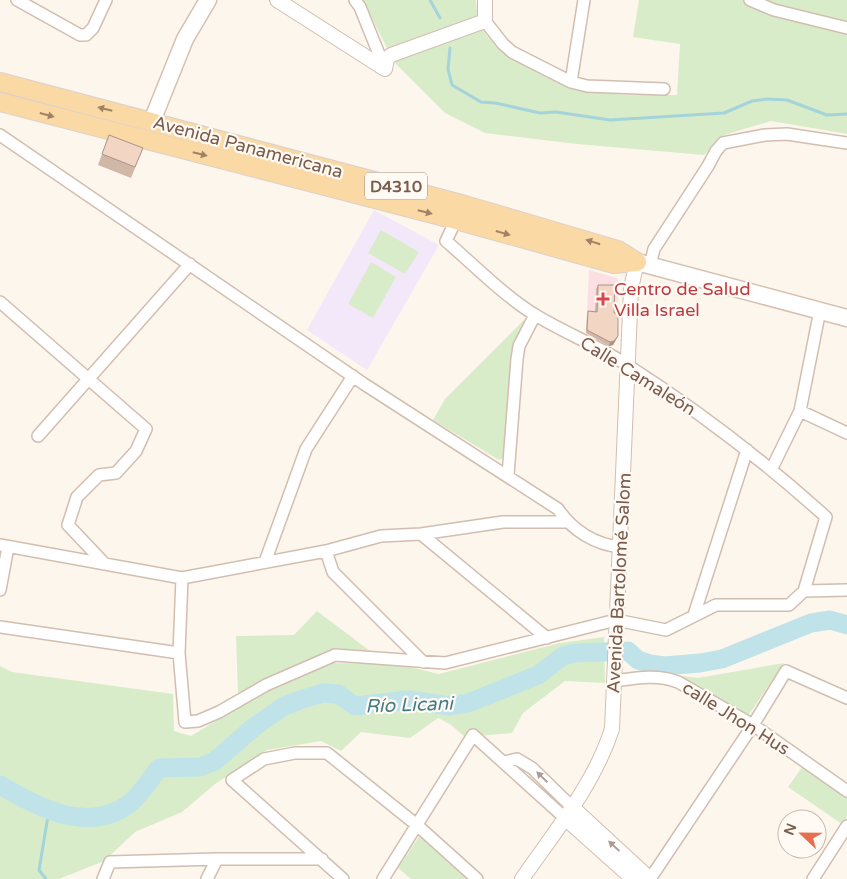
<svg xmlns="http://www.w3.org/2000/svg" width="847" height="879" font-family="'Varela Round',sans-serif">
  <rect width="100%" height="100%" fill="#fdf6ec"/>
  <path fill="#f3e8fa" d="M374 210 439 245 367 370 307 330Z"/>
  <path fill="#fbdfe3" d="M589 270 617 278 619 283 616 340 613 345 603 346 586 335Z"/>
  <path fill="#d8ecc9" d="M363 0H476C476 8 479 22 483 30 494 50 552 83 574 89 608 96 642 95 677 95L680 44 633 37 639 0H847V134L771 121 724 135 704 155 577 144 485 133 445 113 394 62Z
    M381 230 419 252 405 274 368 253Z
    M371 262 396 277 373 318 348 304Z
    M527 317 512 351 503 458 499 460 433 420 445 399Z
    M317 611 370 651 334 648 238 693 236 636 294 635Z
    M604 637 605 683 565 681 523 713 512 733 465 737 450 724 438 718 410 738 361 732 341 751 321 741 267 750 215 784 182 812 135 832 104 861 59 879H0V666L12 672 173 694 174 731 191 736 262 693 331 663 398 664 439 674 560 643Z
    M784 663 748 716 675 675 698 678Z
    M803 766 847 796V817L842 824 788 787Z
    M420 835 469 879H411L398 868Z"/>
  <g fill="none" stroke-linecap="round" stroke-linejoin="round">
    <path stroke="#a5d3da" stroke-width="3" d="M430 0 440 18
      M450 48 448 69 452 85 481 102 495 103 540 113 556 112 610 120 724 113 752 101 767 99 787 100 827 115 847 114
      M46 879 39 870 49 810"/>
    <path stroke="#bfe3e8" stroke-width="19" d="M0 785C38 808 88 834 129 804 141 795 150 779 159 768L200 767 215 761 254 727 284 706 300 700 323 693 338 694 355 706 408 700 450 706 468 703 538 675 563 656 575 653 628 651 638 660 650 664 664 666 700 663 722 659 811 623 830 620 847 625"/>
    <defs>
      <path id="minor" d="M17 0 80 35H86L93 28 106 0
        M355 0 360 7 385 69
        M750 0 774 10 847 28
        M485 21 503 44 512 52 571 82 587 86 664 89
        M571 82 584 0
        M0 135 364 384 558 509C572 530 595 545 621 547
        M650 265 654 249 708 166 716 151 723 143 765 135 787 134 847 143
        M0 302 146 429 136 451 116 473 99 475 77 497 68 525 104 563
        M800 411 847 433
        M38 436 190 264
        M772 468 800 411 820 310
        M508 475 517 359 519 346 535 315
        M421 534 547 638
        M0 545 182 578 326 551 381 536 421 534 503 522H567
        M326 551 333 572 423 662
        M265 562 306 449 353 376
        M182 578 179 653 185 722 198 721 219 712 266 685 335 655 445 663 616 620 666 630 716 605H789L804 591 826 517C765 462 700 412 630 367 601 347 567 334 537 316 505 297 474 265 446 241L456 220
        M0 590 8 547
        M804 591 847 590
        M694 615 747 450
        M0 627 179 653
        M614 681C636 678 657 674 678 682L753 725 847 791
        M505 762 517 759 532 768 572 807
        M103 879 110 862 217 859H322
        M207 879 217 859
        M343 879 232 780 264 759 295 753H327L418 826 477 879
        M383 879 473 735 565 818
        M650 879 753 725 786 671 847 698
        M813 879 847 826"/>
      <path id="tertiary" d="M277 0 385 69 387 59 391 55 485 21V0
        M572 807 650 879
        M565 818 633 879
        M522 879C555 831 594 785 612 729L631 288 637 262"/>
      <path id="secondary" d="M152 121 185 39 208 0
        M637 262 847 318"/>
      <path id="primary" d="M0 82 465 205 618 250 637 262
        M0 102 456 220 614 264 637 262"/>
    </defs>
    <use href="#minor" stroke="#d1beb0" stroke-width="14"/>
    <use href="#tertiary" stroke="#d1beb0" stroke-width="16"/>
    <use href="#secondary" stroke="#d6c0b0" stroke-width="19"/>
    <use href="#primary" stroke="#dad1cd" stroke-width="20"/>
    <use href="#minor" stroke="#fff" stroke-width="11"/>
    <use href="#tertiary" stroke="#fff" stroke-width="14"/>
    <use href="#secondary" stroke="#fff" stroke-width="16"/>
    <use href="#primary" stroke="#fbd9a5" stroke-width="18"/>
  </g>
  <path fill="#d1b7a8" d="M109 135 143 148 131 178 98 165Z
    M598 285 614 313 618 336 613 345 609 346 586 333 587 315 588 311 595 312 596 289Z"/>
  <path fill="#aa9588" d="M618 336 613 345 609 346 610 342Z"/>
  <path fill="#f3d5c3" stroke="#aa9588" d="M109 135 143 148 135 167 102 154Z
    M598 285H615L614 313H618V336L614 341 610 342 587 330 588 311 597 312Z"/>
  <defs><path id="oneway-solid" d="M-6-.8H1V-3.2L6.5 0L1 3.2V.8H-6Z" transform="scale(1.25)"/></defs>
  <g fill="#a18267">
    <use href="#oneway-solid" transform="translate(105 109) rotate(-166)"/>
    <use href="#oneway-solid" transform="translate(47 115) rotate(15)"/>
    <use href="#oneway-solid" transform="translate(200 154) rotate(14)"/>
    <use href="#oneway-solid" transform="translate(425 212) rotate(14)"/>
    <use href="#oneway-solid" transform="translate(503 233) rotate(16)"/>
    <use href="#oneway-solid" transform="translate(593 242) rotate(-163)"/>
  </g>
  <g fill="#af9d94">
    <use href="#oneway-solid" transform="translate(542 777) rotate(-136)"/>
    <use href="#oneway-solid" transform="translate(614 846) rotate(-137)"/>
  </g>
  <path fill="#e0444e" stroke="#fffaf3" stroke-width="2" d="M600.5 291.5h5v5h5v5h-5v5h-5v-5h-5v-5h5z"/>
  <g text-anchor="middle" stroke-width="4.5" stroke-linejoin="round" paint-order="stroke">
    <rect fill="#fffaf3" stroke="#a28b7f" stroke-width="1" x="365" y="172.5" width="62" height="27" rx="4"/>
    <g font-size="16" font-weight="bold" fill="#7a5c4d">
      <text x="396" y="192">D4310</text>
    </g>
    <g font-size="18" fill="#7a5c4d" stroke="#fffaf3">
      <text transform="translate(248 147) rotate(15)" y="6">Avenida Panamericana</text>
      <text transform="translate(638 376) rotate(32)" y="6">Calle Camaleón</text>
      <text transform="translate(619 583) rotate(-87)" y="6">Avenida Bartolomé Salom</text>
      <text transform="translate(736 718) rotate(32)" y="6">calle Jhon Hus</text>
    </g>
    <g font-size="18" fill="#be3a42" stroke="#fffaf3" text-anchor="start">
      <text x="614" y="295">Centro de Salud<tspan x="614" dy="21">Villa Israel</tspan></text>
    </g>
    <g font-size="19" font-style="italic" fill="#437c86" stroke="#fffaf3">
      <text transform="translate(409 704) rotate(-2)" y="7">Río Licani</text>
    </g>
  </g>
  <g transform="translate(802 834) rotate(292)"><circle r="24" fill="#fffaf3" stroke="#cabbb1"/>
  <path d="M0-4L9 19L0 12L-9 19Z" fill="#e76f51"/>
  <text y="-8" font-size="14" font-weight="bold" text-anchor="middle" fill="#7a5c4d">N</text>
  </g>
</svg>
